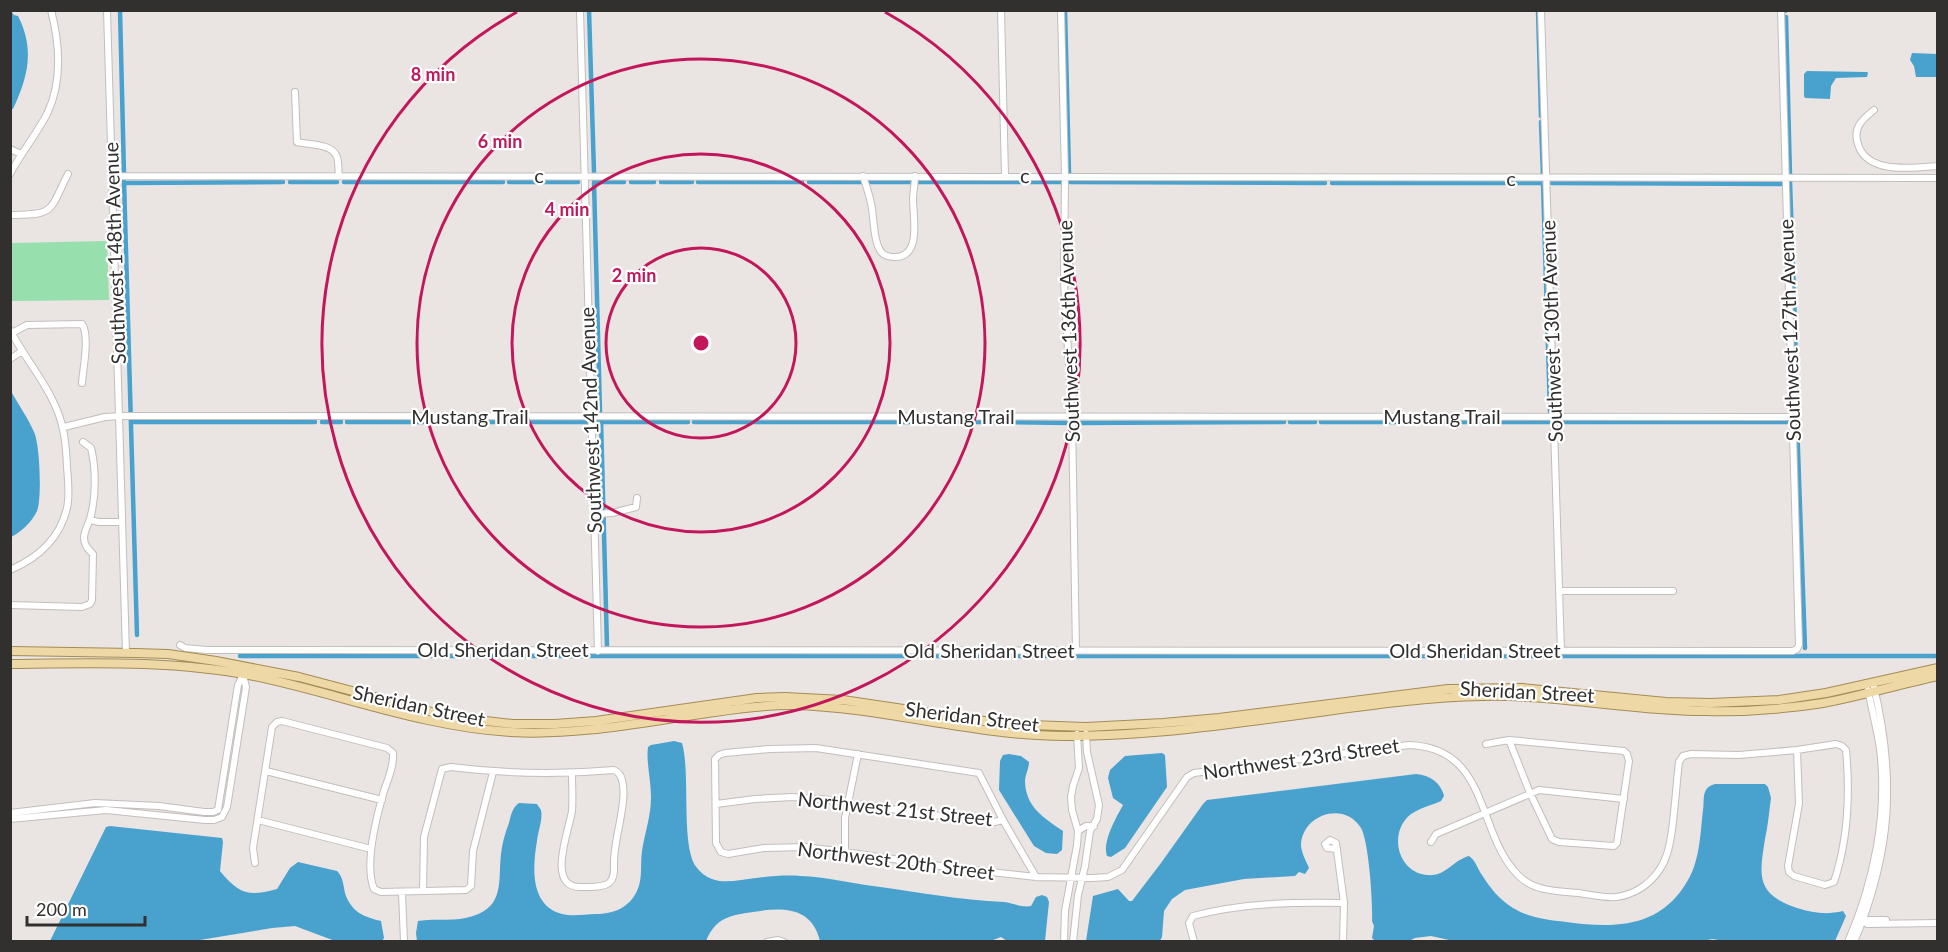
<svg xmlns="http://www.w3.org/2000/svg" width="1948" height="952" font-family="Lato,sans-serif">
  <rect width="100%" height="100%" fill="#eae5e3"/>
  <path fill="#97dfad" d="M107 241 109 300 11 301V243Z"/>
  <path fill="#49a1ce" d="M11 11 14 15 18 16C35 49 28 77 13 109H11Z
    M1912 53 1937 54V77H1916L1914 66 1910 60Z
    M1807 71 1867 72 1868 73 1867 77 1836 78 1831 86 1830 99 1805 98 1804 96V74Z
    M11 391C18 404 28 418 34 432 40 444 42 499 37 511 32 522 21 532 11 537Z
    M674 741 682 743C691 774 680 848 697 868 713 888 735 880 756 878 771 876 786 875 801 876 826 877 849 883 873 886 917 892 960 900 1004 902 1013 903 1022 908 1031 906L1036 897 1042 895 1047 897 1049 902 1045 941H1007L1001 937 988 942 820 941C811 903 776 908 746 913 735 915 724 917 716 925 711 930 708 936 706 941H417L416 933 418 921C436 918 456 922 473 916 505 906 498 880 501 854 502 844 505 833 509 823 511 815 512 808 519 803L537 804 541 810C543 820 538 831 537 841 532 870 530 910 568 915 577 916 587 914 596 914 613 914 629 908 637 891 643 879 640 864 642 851 645 832 651 816 651 797 651 780 646 762 648 747L651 745Z
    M1162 753 1165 755 1167 787 1125 848 1111 857 1107 856C1102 842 1116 818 1123 805L1113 798 1108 778 1110 770 1125 756Z
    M1009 754 1021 756 1029 762C1029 768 1026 773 1025 780 1025 807 1044 818 1063 831L1062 850 1057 854 1046 853 1034 846 999 790 1000 761 1003 755Z
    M1416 774C1430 775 1441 783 1444 796L1441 801C1432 805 1420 808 1411 814 1388 832 1397 872 1427 875 1446 877 1453 860 1469 856 1476 861 1477 868 1482 875 1490 888 1500 900 1513 908 1529 918 1547 920 1566 922 1612 928 1657 929 1685 885 1700 863 1700 836 1703 810 1704 804 1703 797 1705 792 1707 787 1711 785 1715 784H1765L1768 787 1771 798C1769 812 1768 826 1765 839 1759 877 1756 894 1797 908 1814 913 1826 915 1843 911L1846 916 1835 941 1728 942 1713 939 1696 942H1458L1431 936 1415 938 1409 941H1375L1372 938 1374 926 1372 921C1373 904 1369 842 1361 828 1344 800 1301 815 1301 846 1302 854 1306 861 1309 868L1305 874 1299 872 1295 876 1244 879 1185 890 1172 899 1164 911 1162 937 1160 941H1086L1093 896 1118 889 1129 901H1132L1161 863 1203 804 1207 800Z
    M110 826 222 838 223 842 220 871C239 894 248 897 277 889L290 868 298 862 337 871C343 877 343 884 345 893 351 912 364 917 381 921L384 938 382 941H335L295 926 272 928 194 941H50L106 827Z"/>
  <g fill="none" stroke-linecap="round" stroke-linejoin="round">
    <path stroke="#49a1ce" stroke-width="4.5" d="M120 10 124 174
      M589 10 594 172
      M1065 10 1069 173
      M1538 10 1541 116
      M1785 10V11
      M1786 17 1790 176
      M1541 122 1543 175
      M124 181 137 635
      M290 182H337
      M344 182H503
      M509 182H578
      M631 182H654
      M661 182H692
      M698 182H802
      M809 182H1062
      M1070 182 1325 183
      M1790 182 1795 325
      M124 183 283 182
      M1332 183H1505
      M1511 183H1543L1550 412
      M1552 183 1781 184
      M1795 331 1796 371
      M1796 377V389
      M1796 394 1805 648
      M600 412 594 182H624
      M601 420 607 646
      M131 422H315
      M322 422H341
      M347 422H457
      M464 422H588
      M595 422H688
      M694 422H986
      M992 422 1069 423
      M1290 422H1315
      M1321 422H1550
      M1560 422H1789
      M1074 423 1284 422
      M240 656H1938"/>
    <defs>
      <path id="minor" d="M107 10 126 653
        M580 10 598 651
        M1001 10 1005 176
        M1061 10 1065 177 1064 282 1072 418 1076 651
        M1541 10 1561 651
        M295 92 297 142C309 145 332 143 337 157 339 163 338 170 339 176
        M1874 110C1864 118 1854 126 1857 140 1863 175 1911 168 1938 166
        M10 149 21 154
        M10 174C21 153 36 135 47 114 63 81 60 45 51 10
        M113 176 1938 178
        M863 176C866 185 869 194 871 203 874 216 873 243 882 253 885 256 890 257 895 257 922 257 913 217 913 199 913 192 915 184 915 176
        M10 215C56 215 49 211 68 174
        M10 330C23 355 41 376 53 401 64 423 66 443 67 467 68 480 70 495 67 508 60 538 38 558 10 570
        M12 333 27 325 82 324C90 336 83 368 82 383
        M10 359 22 351
        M64 427 105 417 120 416 1792 417
        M594 514 612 513 636 507 637 498
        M90 520 99 522H122
        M1560 591H1673
        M10 605 82 607 90 604 92 600 93 554C88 549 84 545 84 538 84 530 90 522 91 515 96 495 96 468 91 448L83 442
        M180 645 185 648 207 650 1793 651 1797 649 1799 645 1781 10
        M1486 744 1509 740 1624 751 1627 754 1629 761 1617 843 1614 846 1559 842 1552 839 1530 793 1509 740
        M266 771 382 800
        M716 804 755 799 792 797 821 799 990 823 1003 820
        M10 813 95 803 159 806 204 812H213L218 810 238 685 243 675
        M10 819 106 810 205 820H214L222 817 227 807 246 687 243 675
        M258 820 371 849
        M1078 831 1086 826H1094
        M1431 842 1436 834 1539 790 1624 799
        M1337 849 1327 848 1325 844 1330 840 1336 843 1344 903 1343 942
        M845 852V818L858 754
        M255 863 253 848 272 727 277 722 282 721 387 748 393 753C394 766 388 779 384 791 377 815 364 865 374 889L381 892 466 890 471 886 473 851 493 772
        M1036 877 1003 820 979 773 816 748 769 749 725 753 719 755 715 759 716 843 721 852 728 854 764 848 805 847 845 852 954 868 1036 877 1092 878 1108 877 1122 870 1187 777 1194 773 1409 745C1491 748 1475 833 1519 876 1535 892 1559 891 1579 893 1591 895 1604 898 1616 897 1625 896 1633 893 1641 888 1669 870 1671 842 1674 812 1676 795 1677 778 1679 762L1683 756 1691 754 1739 755 1797 750 1836 744 1842 746 1846 750C1850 793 1848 840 1834 882L1825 885 1794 876 1789 872 1788 866 1799 804 1797 750
        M423 890 424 837 442 769 451 767C507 774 558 775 614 770 618 772 621 775 622 780 628 801 614 838 614 862 614 869 615 878 609 883 602 888 589 887 582 887 545 889 569 831 572 811 573 799 572 786 572 774
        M402 893 404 942
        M1863 920 1867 924 1938 923
        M1863 920H1886
        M767 942 778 940 784 942
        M1064 942 1065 911 1077 845 1078 831 1072 810 1071 797 1073 786 1079 768 1077 734
        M1073 942 1078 895 1085 866 1090 831 1097 819 1099 805 1087 752 1086 734
        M1194 942 1189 923 1193 916C1242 903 1293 902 1344 903
        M1848 942C1874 882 1888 814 1880 749 1877 729 1872 710 1868 690
        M1854 942C1892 852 1896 777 1873 683"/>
      <path id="major" d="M10 651 135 653 168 654 216 661 299 677 451 717 513 724H555L596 721 757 698 785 697 843 700 1004 724 1086 727 1163 723 1219 718 1448 689 1522 688 1666 702 1711 703 1779 700 1826 693 1938 668
        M10 664C92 663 174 660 254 676 340 694 423 727 511 732 580 736 648 721 715 712 741 708 767 705 793 705 884 707 973 736 1065 736 1153 736 1240 723 1327 711 1379 704 1430 697 1482 696 1557 694 1631 711 1706 711 1745 712 1785 709 1823 703 1862 696 1899 684 1938 676"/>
    </defs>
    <use href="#minor" stroke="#c2bebc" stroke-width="8"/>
    <use href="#major" stroke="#a58c55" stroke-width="10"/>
    <use href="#minor" stroke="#fff" stroke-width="6"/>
    <use href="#major" stroke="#eed8a5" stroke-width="8"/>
  </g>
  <g fill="none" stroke="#c2185b" stroke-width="3">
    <circle cx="701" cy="343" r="95"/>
    <circle cx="701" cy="343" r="189"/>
    <circle cx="701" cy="343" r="284"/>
    <path d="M885 12A379 379 0 1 1 517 12"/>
  </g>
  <g text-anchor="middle" stroke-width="4.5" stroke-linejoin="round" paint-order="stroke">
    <g font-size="20" fill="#31302f" stroke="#fff">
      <text x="539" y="183">c</text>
      <text transform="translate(1025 176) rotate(1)" y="7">c</text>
      <text x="1511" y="186">c</text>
      <text transform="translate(115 253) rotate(-92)" y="7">Southwest 148th Avenue</text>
      <text transform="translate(1790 330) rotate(-92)" y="7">Southwest 127th Avenue</text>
      <text transform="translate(1069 331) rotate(-92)" y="7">Southwest 136th Avenue</text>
      <text transform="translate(1552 331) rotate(-92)" y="7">Southwest 130th Avenue</text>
      <text x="470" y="424">Mustang Trail</text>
      <text x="956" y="424">Mustang Trail</text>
      <text x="1442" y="424">Mustang Trail</text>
      <text transform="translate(591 420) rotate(-92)" y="7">Southwest 142nd Avenue</text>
      <text x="503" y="657">Old Sheridan Street</text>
      <text x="989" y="658">Old Sheridan Street</text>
      <text x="1475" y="658">Old Sheridan Street</text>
      <text transform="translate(1527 692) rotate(3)" y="7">Sheridan Street</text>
      <text transform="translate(419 706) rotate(12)" y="7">Sheridan Street</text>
      <text transform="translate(972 717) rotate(7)" y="7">Sheridan Street</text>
      <text transform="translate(1301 759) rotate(-8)" y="7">Northwest 23rd Street</text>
      <text transform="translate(895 809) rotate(6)" y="7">Northwest 21st Street</text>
      <text transform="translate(896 861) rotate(7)" y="7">Northwest 20th Street</text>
    </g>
  </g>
  <circle cx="701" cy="343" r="9" fill="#c2185b" stroke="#fff" stroke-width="3"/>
  <g font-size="18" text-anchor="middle" font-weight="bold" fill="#c2185b" stroke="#fff" stroke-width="4.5" stroke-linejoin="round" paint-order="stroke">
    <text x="433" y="81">8 min</text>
    <text x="500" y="148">6 min</text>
    <text x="567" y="216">4 min</text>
    <text x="634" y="282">2 min</text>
  </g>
  <rect width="1948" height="952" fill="none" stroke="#31302f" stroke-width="24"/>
  <path d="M27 916v9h118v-9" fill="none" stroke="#31302f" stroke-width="3"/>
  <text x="36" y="916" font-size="18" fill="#31302f" stroke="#ffffff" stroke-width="4.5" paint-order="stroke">200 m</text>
</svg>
